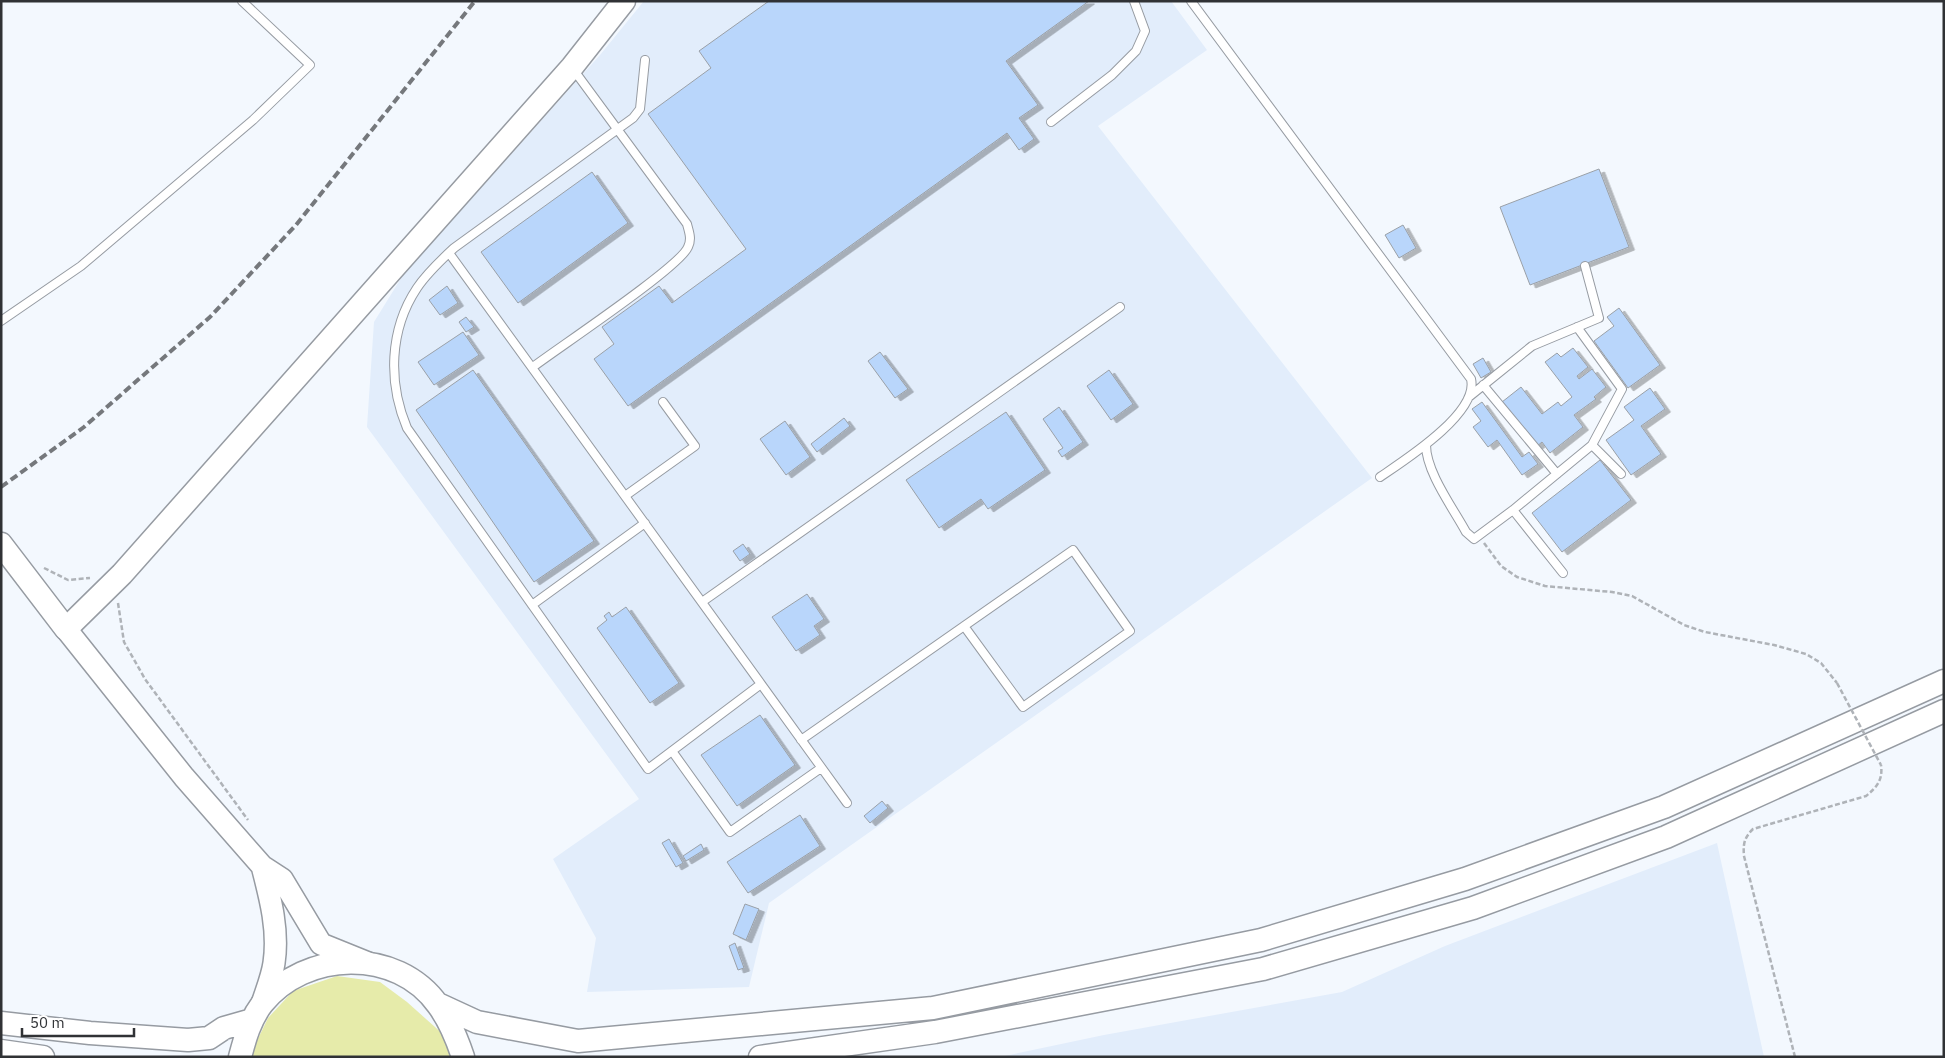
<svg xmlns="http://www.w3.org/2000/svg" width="1945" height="1058" font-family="'IBM Plex Sans',sans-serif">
  <defs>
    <filter id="shadow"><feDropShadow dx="5.5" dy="3" stdDeviation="0" flood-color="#0004"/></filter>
  </defs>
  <rect width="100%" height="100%" fill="#f3f8fe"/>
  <path fill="#e2edfb" d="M644 1H1171L1207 50 1098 126 1372 478 769 903 749 987 587 992 596 938 553 859 639 799 367 427 374 322 403 275 600 55Z
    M1717 843 1764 1057H1000L1104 1035 1342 992 1445 946Z"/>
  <path fill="#e6ebaa" d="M337 976 380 982 407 1002 454 1044V1057H249L268 1018 293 991Z"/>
  <path fill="#b9d6fb" stroke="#9aa0a7" filter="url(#shadow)" d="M769 1H1089L1006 61 1038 105 1019 118 1034 139 1019 150 1007 133 628 406 594 359 614 344 602 327 659 286 672 303 746 249 648 114 711 68 699 51Z
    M1599 169 1629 247 1530 285 1500 207Z
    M592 172 628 223 518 303 481 252Z
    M1403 225 1416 248 1399 258 1385 235Z
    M447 286 458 303 440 315 429 300Z
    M1619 308 1660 365 1628 388 1594 341 1614 326 1607 317Z
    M466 317 474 327 466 332 459 322Z
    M463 332 479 355 434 385 418 362Z
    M1573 348 1588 367 1577 376 1579 379 1592 369 1606 387 1594 397 1596 399 1574 415 1583 427 1550 453 1542 442 1536 447 1502 402 1521 387 1542 414 1558 402 1561 406 1572 397 1545 362 1557 353 1561 357Z
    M880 352 908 389 895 398 868 361Z
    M1483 358 1491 372 1481 378 1473 364Z
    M473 370 594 541 534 582 416 410Z
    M1109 370 1133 404 1111 420 1087 386Z
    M1650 388 1665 409 1641 426 1661 454 1631 475 1606 440 1634 420 1624 407Z
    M1482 402 1522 457 1529 452 1538 464 1522 475 1497 440 1488 447 1473 427 1481 421 1472 409Z
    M1059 407 1083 442 1062 457 1058 451 1063 448 1043 419Z
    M1006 412 1045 470 988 509 981 499 939 528 906 480Z
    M844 418 850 426 817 452 811 444Z
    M785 421 810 457 786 475 760 439Z
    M1600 460 1631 500 1562 552 1532 513Z
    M743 544 750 554 740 561 733 551Z
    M807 594 824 619 814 626 820 635 796 651 772 617Z
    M626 607 679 683 650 703 597 628 607 620 604 616 609 612 612 617Z
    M760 715 795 765 737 806 701 755Z
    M882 801 888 808 870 823 864 816Z
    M800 815 820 846 748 893 727 862Z
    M669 839 683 863 676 867 662 843Z
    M701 844 704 850 686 861 683 856Z
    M745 904 759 909 746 940 733 934Z
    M735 943 744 968 738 970 729 946Z"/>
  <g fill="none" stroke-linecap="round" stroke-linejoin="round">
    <defs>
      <path id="service" d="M1191 1 1471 379C1479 413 1405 460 1380 477
        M1051 122 1112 75 1136 51 1145 31 1134 1
        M449 253 761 684 648 769 407 428C388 383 389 330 417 288 427 273 441 260 454 248L633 118 640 109 645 60
        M1 321 81 266 253 120 310 65 242 1
        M1577 327 1622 389 1592 445
        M533 367C558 348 680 267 688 247 692 239 689 232 687 224L573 69
        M1483 385 1557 474
        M1470 396 1532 346 1599 318 1585 266
        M1426 445C1426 472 1453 508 1466 532L1474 539 1513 510 1592 445 1621 474
        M625 496 695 446 663 402
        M1513 510 1563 573
        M702 602 1120 307
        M532 605 645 523
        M761 684 847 803
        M801 740 1073 550 1130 631 1023 707 964 626
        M672 751 730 832 821 768"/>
      <path id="secondary" d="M66 629 184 777 262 866 282 879 321 944 368 963
        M262 866C270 897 279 930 274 963 272 977 266 991 262 1004"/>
      <path id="primary" d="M1 544 66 629 122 574 572 67 624 1
        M438 1004 477 1022 578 1041 933 1008 1261 940 1465 879 1664 807 1944 681
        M1 1023 90 1033 188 1040 209 1038 224 1028 252 1020
        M1 1051 43 1057
        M240 1057C245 1038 250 1020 262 1004 305 950 397 947 438 1005 450 1021 457 1039 463 1057
        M760 1057 935 1032 1263 969 1473 908 1666 837 1944 711"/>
    </defs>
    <use href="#service" stroke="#969ba2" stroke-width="10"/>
    <use href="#secondary" stroke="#969ba2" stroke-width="24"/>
    <use href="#primary" stroke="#969ba2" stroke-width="25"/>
    <path stroke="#afb3b8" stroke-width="2.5" stroke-dasharray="5 2.5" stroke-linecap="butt" d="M1484 543 1501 566 1517 577 1545 586 1612 592 1632 596 1684 625 1705 632 1774 645 1806 654 1821 663 1837 683
      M44 568 68 580 90 578
      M118 603 124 642 145 679 248 820
      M1795 1057 1744 856C1743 844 1744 838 1753 829L1866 796C1877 787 1883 780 1881 765"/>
    <use href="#service" stroke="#fff" stroke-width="8"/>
    <use href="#secondary" stroke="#fff" stroke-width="21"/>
    <use href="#primary" stroke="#fff" stroke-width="22"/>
    <path stroke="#75787c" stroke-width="4" stroke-dasharray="8 4" stroke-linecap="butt" d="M1 487 84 427 210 317 296 225 475 1"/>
    <path stroke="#afb3b8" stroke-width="2.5" stroke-dasharray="5 2.5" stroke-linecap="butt" d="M1837 683 1881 765"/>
  </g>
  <rect width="1945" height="1058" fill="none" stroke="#303235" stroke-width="5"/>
  <path d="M22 1028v8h112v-8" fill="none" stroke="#303235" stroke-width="2.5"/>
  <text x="30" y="1028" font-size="15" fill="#303235" stroke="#ffffff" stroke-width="4" paint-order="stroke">50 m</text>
</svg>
